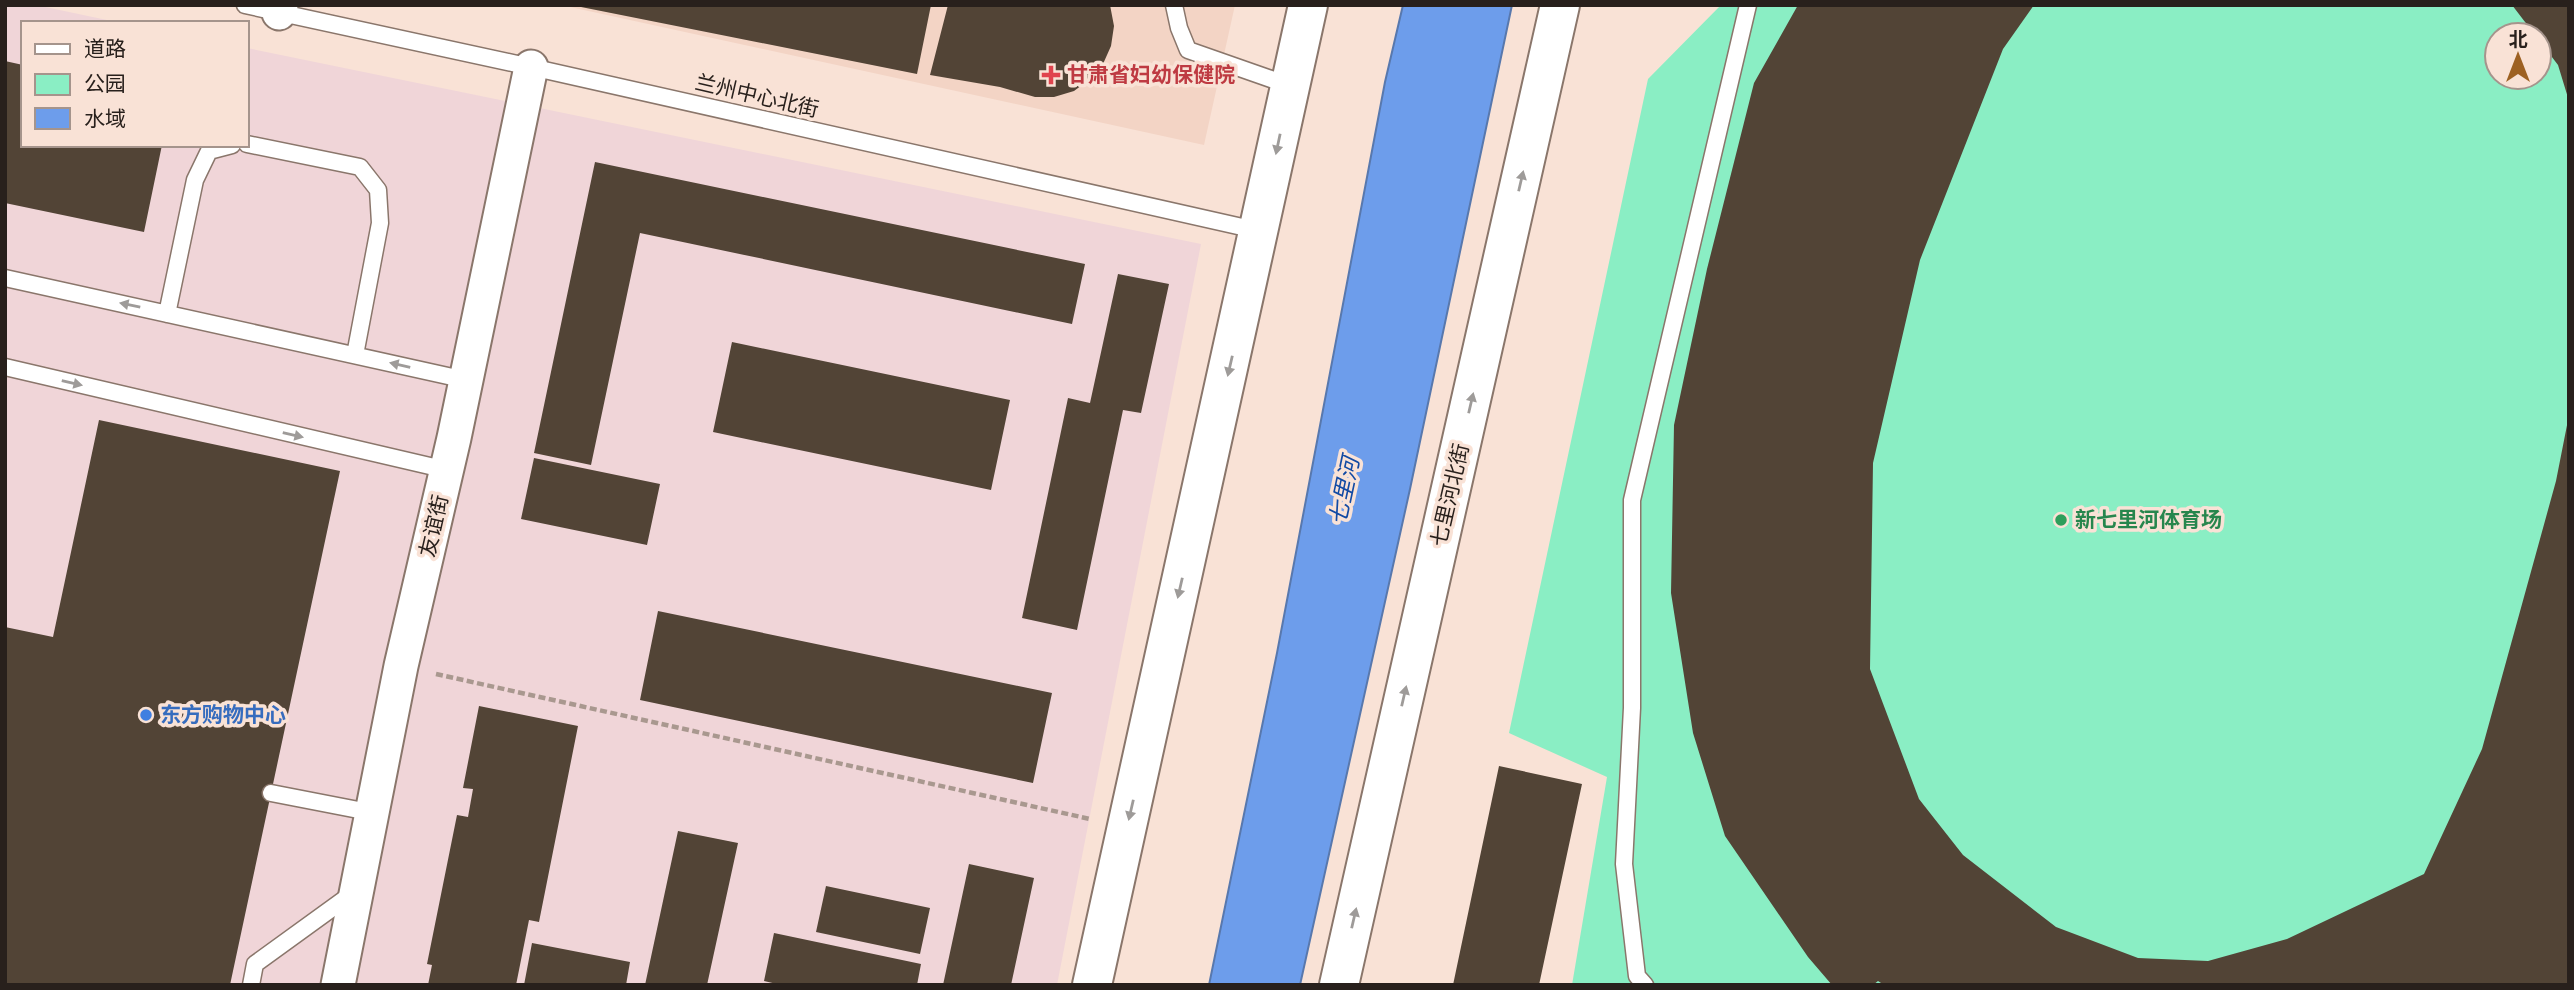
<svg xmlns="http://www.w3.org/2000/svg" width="2574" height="990" font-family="'Sofia Sans Condensed','Noto Sans SC',sans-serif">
  <rect width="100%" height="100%" fill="#f9e2d6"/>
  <path fill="#f0d5d8" d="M5 5H36L121 23H23V145H247V48L1201 244 1057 985H5Z"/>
  <path fill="#f3d4c5" d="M561 5H1235L1204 145Z"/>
  <path fill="#8aeec4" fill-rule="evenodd" d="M1721 5H2569V985H1572L1607 777 1509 733 1648 79ZM2497 35H2539V77H2497Z"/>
  <path fill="#6d9deb" stroke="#5878ad" stroke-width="2" d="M1403 5H1512L1410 489 1300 985H1209L1277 653 1385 82Z"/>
  <path fill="#524436" d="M571 5H931L917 74Z
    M948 5H1110L1114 26 1111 46 1103 64 1090 79 1074 91 1054 97H1035L1000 87 930 75Z
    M1798 5H2034L2003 49 1920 260 1873 463 1870 669 1919 799 1963 855 2056 927 2138 958 2208 961 2287 939 2424 874 2482 749 2556 481 2569 415V985H1884L1878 981 1873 985H1832L1808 957 1725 836 1693 733 1671 593 1674 425 1707 269 1754 83Z
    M2512 5H2569V101L2558 65 2539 40V35H2535Z
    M5 61 23 65V145H162L144 232 5 203Z
    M595 162 1085 264 1072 324 640 233 591 465 534 453Z
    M1118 274 1169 284 1141 413 1123 410 1077 630 1022 618 1068 398 1090 403Z
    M732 342 1010 400 991 490 713 432Z
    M99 420 340 471 230 985H5V627L53 637Z
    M534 458 660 484 647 545 521 519Z
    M658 611 1052 693 1033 783 640 700Z
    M479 706 578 726 539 922 529 920 516 985H428L432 965 427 964 457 815 468 817 473 789 463 788Z
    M1499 766 1582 784 1539 985H1453Z
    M678 831 738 843 707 985H645Z
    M969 864 1034 878 1011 985H943Z
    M826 886 930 908 920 954 816 932Z
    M774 933 921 964 917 985H781L764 981Z
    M532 943 630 962 626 985H524Z"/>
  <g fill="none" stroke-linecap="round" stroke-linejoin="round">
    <defs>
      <path id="service" d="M245 5 531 67 1260 231
        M1174 5 1179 28 1188 50 1291 86
        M247 144 360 167 378 190 380 223 355 355
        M5 278 466 380
        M167 314 195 180 209 151 232 145
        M5 367 447 470
        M271 793 374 813
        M251 985 255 964 353 893
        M1645 985 1637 976 1624 864 1632 708V500L1748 5"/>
      <path id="minor" d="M279 13 281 5
        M338 985 401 666 454 438 531 67"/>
      <path id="tertiary" d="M1092 985 1308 5
        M1339 985 1560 5"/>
    </defs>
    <use href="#service" stroke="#8a766b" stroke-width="19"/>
    <use href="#minor" stroke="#8a766b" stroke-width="37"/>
    <use href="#tertiary" stroke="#8a766b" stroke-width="42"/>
    <path stroke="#a9988f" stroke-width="4.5" stroke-dasharray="7 3.5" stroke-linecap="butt" d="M436 674 1090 819"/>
    <use href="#service" stroke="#fff" stroke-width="16"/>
    <use href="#minor" stroke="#fff" stroke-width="33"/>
    <use href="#tertiary" stroke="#fff" stroke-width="38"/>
  </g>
  <defs><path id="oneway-solid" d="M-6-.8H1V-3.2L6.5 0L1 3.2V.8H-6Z" transform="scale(1.75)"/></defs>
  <g fill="#9e9b99">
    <use href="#oneway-solid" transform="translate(1278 144) rotate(102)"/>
    <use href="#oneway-solid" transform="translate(1521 181) rotate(-77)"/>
    <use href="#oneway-solid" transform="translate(130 305) rotate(-168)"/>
    <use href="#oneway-solid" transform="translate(400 365) rotate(-167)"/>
    <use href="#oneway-solid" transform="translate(1230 366) rotate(103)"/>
    <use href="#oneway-solid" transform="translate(72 383) rotate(13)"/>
    <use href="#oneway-solid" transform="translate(1471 403) rotate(-77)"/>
    <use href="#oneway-solid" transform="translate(293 435) rotate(13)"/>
    <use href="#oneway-solid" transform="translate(1180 588) rotate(103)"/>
    <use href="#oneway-solid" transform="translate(1404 696) rotate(-77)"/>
    <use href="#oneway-solid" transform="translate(1131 810) rotate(103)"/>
    <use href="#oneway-solid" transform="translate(1354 918) rotate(-77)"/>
  </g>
  <path fill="#e0444e" stroke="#f9e2d6" stroke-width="2.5" d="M1047.5 64.5h7v7h7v7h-7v7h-7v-7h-7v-7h7z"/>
  <circle fill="#2e9e5b" stroke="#f9e2d6" stroke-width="2.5" cx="2061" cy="520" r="7"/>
  <circle fill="#3f7fe0" stroke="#f9e2d6" stroke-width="2.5" cx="146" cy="715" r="7"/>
  <g text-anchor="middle" stroke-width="7" stroke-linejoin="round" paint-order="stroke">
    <g font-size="21" font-weight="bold" fill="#be3a42" stroke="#f9e2d6" text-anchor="start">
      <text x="1067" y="82">甘肃省妇幼保健院</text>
    </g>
    <g font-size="21" fill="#28201c" stroke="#f9e2d6">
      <text transform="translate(757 96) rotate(13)" y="7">兰州中心北街</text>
      <text transform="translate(1450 495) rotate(-77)" y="7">七里河北街</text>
      <text transform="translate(434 526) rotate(-77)" y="7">友谊街</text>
    </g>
    <g font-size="21" font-weight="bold" fill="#27864d" stroke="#f9e2d6" text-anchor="start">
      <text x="2075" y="527">新七里河体育场</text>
    </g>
    <g font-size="21" font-weight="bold" fill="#366cbe" stroke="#f9e2d6" text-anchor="start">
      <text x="160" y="722">东方购物中心</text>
    </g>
    <g font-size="23" font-style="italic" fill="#124aa4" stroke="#f9e2d6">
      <text transform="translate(1344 491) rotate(-78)" y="8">七里河</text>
    </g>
  </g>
  <rect width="2574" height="990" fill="none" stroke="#28201c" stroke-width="14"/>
  <rect x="21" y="21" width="228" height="126" fill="#f9e2d6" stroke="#a5948c" stroke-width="2"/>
  <rect x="35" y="44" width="35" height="10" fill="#ffffff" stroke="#a5948c" stroke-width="2"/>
  <text x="84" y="56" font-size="21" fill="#28201c">道路</text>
  <rect x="35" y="74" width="35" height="21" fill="#8aeec4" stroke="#a5948c" stroke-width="2"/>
  <text x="84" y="91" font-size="21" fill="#28201c">公园</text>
  <rect x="35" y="108" width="35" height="21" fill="#6d9deb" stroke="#a5948c" stroke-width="2"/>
  <text x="84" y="126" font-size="21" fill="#28201c">水域</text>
  <g transform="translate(2518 56)"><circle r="33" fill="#f9e2d6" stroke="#a5948c" stroke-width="2"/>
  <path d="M0-5L12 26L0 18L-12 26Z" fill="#9d6123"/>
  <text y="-10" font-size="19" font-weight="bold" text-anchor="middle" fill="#28201c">北</text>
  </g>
</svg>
